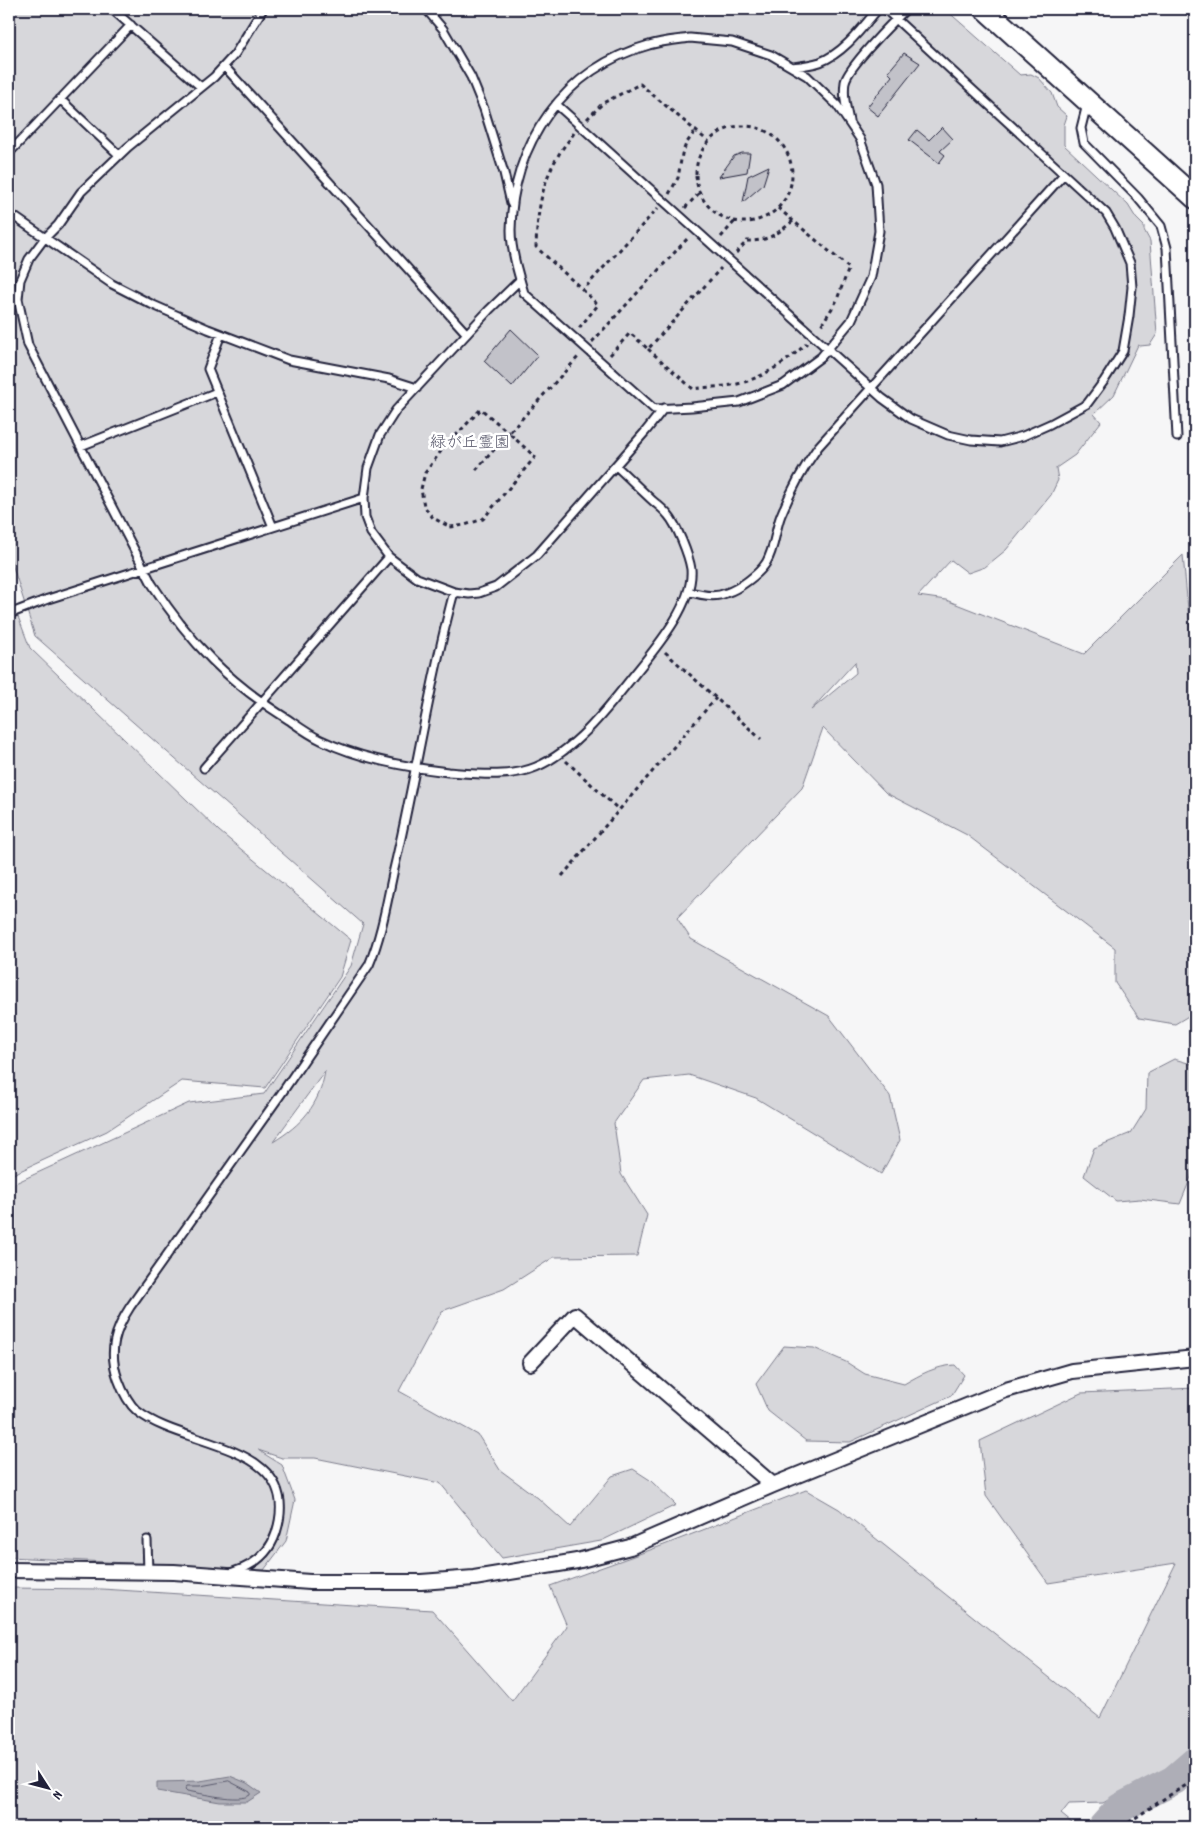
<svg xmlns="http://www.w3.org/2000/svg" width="1204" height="1836" font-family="Dekko,'Klee One',sans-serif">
  <rect width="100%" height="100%" fill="#f6f6f7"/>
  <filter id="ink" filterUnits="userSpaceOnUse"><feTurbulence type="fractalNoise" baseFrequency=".02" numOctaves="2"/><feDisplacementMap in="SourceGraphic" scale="10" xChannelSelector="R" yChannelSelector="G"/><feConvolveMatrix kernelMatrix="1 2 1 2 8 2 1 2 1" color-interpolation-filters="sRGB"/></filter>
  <g filter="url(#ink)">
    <path fill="#d7d7db" stroke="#7c7c8b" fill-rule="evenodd" d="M9 9H945L1020 75 1031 74 1039 78 1052 93 1057 107 1067 116 1064 125V145L1128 205 1136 218 1144 226V230L1150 241 1157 334 1150 345 1140 346 1138 345 1114 395 1094 414 1101 422 1075 455 1056 468 1058 480 1051 495 1006 550 985 567 968 573 951 560 918 596 946 600 1084 654 1183 555 1195 685V1012L1175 1024 1139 1018 1115 983V948L967 835 886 793 823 728 802 788 677 918 691 939 829 1016 890 1096 900 1140 881 1174 756 1098 689 1075 644 1080 614 1123 621 1174 647 1215 637 1256 554 1257 504 1289 442 1311 399 1391 478 1435 500 1470 538 1498 570 1527 612 1476 633 1469 650 1480 676 1505 601 1541 502 1558 440 1483 315 1458H282L258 1450 282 1465 295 1500 286 1541 264 1570 9 1557V1186L189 1103 264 1094 351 966 363 924 35 636 9 554ZM855 662 856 673 811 710ZM325 1071C320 1105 301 1125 273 1142Z
      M9 593 30 648 219 831 351 940 340 977 265 1088 182 1081 107 1131 9 1176Z
      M1174 1059 1195 1065V1154L1191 1177 1180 1204 1140 1199 1116 1201 1084 1176 1094 1148 1131 1133 1146 1109 1147 1073Z
      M784 1346 814 1348 846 1362 865 1374 904 1384C921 1374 936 1366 955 1365L964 1375 951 1396 850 1442 806 1441 768 1411 756 1384Z
      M1195 1388V1758L1162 1782 1143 1781 1103 1803 1069 1804 1061 1814 1077 1827H9V1588L102 1589 432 1610 512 1701 567 1626 550 1586 664 1545 806 1490 839 1509 1100 1718 1176 1563 1048 1583 986 1496 980 1441 1081 1393Z"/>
    <path fill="#aeaeb7" stroke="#767685" d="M230 1776 247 1783 261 1793 247 1802H220L157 1791V1782L200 1781Z"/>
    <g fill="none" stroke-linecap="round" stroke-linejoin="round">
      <path stroke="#5a5a6d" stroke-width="1" d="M229 1781 250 1792V1795C239 1803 200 1793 187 1791L185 1789 187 1786H200Z"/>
      <path stroke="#aeaeb7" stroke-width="30" d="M1103 1827 1120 1808 1174 1780 1195 1762"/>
    </g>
    <path fill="#c2c2c9" stroke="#22223b" d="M904 53 920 63 878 116 867 107 892 76 888 72Z
      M942 127 953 139 940 151 945 155 939 163 909 140 917 130 929 140Z
      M742 153H750L747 172 719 177 734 156Z
      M769 166 763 185 743 202 748 176Z
      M511 329 538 355 512 387 484 361Z"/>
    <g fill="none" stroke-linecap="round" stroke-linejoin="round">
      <defs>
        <path id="lane" d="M112 9 201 87
          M263 9 235 54 214 77 128 147 81 192 58 225 44 239 29 259 20 280 18 299 28 345 152 584C191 644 228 682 289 720 299 727 310 735 321 740 360 759 405 767 448 772 476 774 510 778 536 767 576 750 608 708 634 675 655 649 694 604 691 569 689 556 677 525 668 515 664 510 658 505 653 501 640 489 628 477 616 466
          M426 9 443 29 471 77 484 109 504 173 511 203
          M690 38 732 42 771 55 807 76 837 105 860 139 876 184 879 231 871 277 851 321 821 357 783 385 739 402 692 407 654 409 524 293C518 273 511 250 511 230 512 144 564 68 649 45 662 41 677 40 690 38Z
          M224 66 467 334
          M792 67C801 66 811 65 820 62 844 53 862 28 878 9
          M60 99 119 155
          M556 104 882 398 911 419 948 435 971 440 1000 442 1023 436 1050 424 1087 404 1104 381 1123 351 1129 316 1132 287 1130 263 1115 228 1106 213 885 9
          M1087 104 1081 128 1084 143 1138 198 1161 226 1167 248 1177 437
          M849 121C846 107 843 95 845 82 848 67 893 22 906 9
          M9 153 131 25
          M9 213 112 284 151 304 208 329 289 360 389 379 417 388
          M520 280 489 310 396 410 380 435 368 468 364 498 365 517 371 533 389 557 417 578 454 592 469 594 479 593 496 587 537 555 645 432 664 408
          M221 334 208 369 273 527
          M81 446 217 392
          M688 591C700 595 715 598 726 593 739 589 759 574 766 563 775 548 775 530 781 515 791 491 803 468 818 447L1064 174
          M9 614 48 599 364 498
          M204 768 389 557
          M147 1540 148 1572
          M233 1572C253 1566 269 1554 276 1533 305 1442 184 1449 137 1411 128 1403 122 1390 118 1379 108 1351 115 1330 130 1307L281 1094 369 965C382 934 387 901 394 869 416 777 429 683 454 592"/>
        <path id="street" d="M530 1363 575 1315 773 1485
          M9 1570 174 1572 310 1582H421L474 1578 577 1561 630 1547 773 1485 1006 1390 1072 1371 1195 1358"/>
        <path id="secondary" d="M985 9 1195 198"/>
      </defs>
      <use href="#lane" stroke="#22223b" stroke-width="11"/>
      <use href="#street" stroke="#22223b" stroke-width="18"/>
      <use href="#secondary" stroke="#22223b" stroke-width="24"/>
      <path stroke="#22223b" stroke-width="3" stroke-dasharray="4 4" stroke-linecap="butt" d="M587 119 603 103 640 84 709 142
        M696 174a48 48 0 1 1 96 0a48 48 0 1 1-96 0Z
        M574 133C569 141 562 148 558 156 541 183 537 216 536 247L583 290
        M669 194 678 178 682 154 686 144 695 131
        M685 208 700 192
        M778 208 849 268 836 302 820 327
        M721 237 735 221
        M736 253 747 241C769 241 777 234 793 221
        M579 328 598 305 583 290 658 208
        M592 342 688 238
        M648 349 693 389C706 387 720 387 732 385 758 381 789 361 807 343
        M610 355 630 333 648 349 721 268
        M476 470 509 433 481 409 441 451 425 473 421 489 424 506 433 518 450 527 465 525 483 519 535 457 509 433 580 355
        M665 652 761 739
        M566 761 619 810
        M562 876 716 698
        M1122 1827 1168 1796 1195 1780"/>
      <use href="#lane" stroke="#fff" stroke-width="7"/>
      <use href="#street" stroke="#fff" stroke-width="14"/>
      <use href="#secondary" stroke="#fff" stroke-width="20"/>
    </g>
  </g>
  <g text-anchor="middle" stroke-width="5" stroke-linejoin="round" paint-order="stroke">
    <g font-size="16" fill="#58586b" stroke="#fff">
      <text x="470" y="447">緑が丘霊園</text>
    </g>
  </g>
  <rect width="1204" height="1836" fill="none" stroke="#fff" stroke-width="30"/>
  <rect x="15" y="15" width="1174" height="1806" fill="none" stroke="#22223b" stroke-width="2" filter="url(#ink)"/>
  <g transform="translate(48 1788) rotate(126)" stroke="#ffffff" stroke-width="4" paint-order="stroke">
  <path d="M0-4L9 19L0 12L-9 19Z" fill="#22223b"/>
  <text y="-8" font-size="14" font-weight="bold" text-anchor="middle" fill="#22223b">N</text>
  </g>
</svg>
